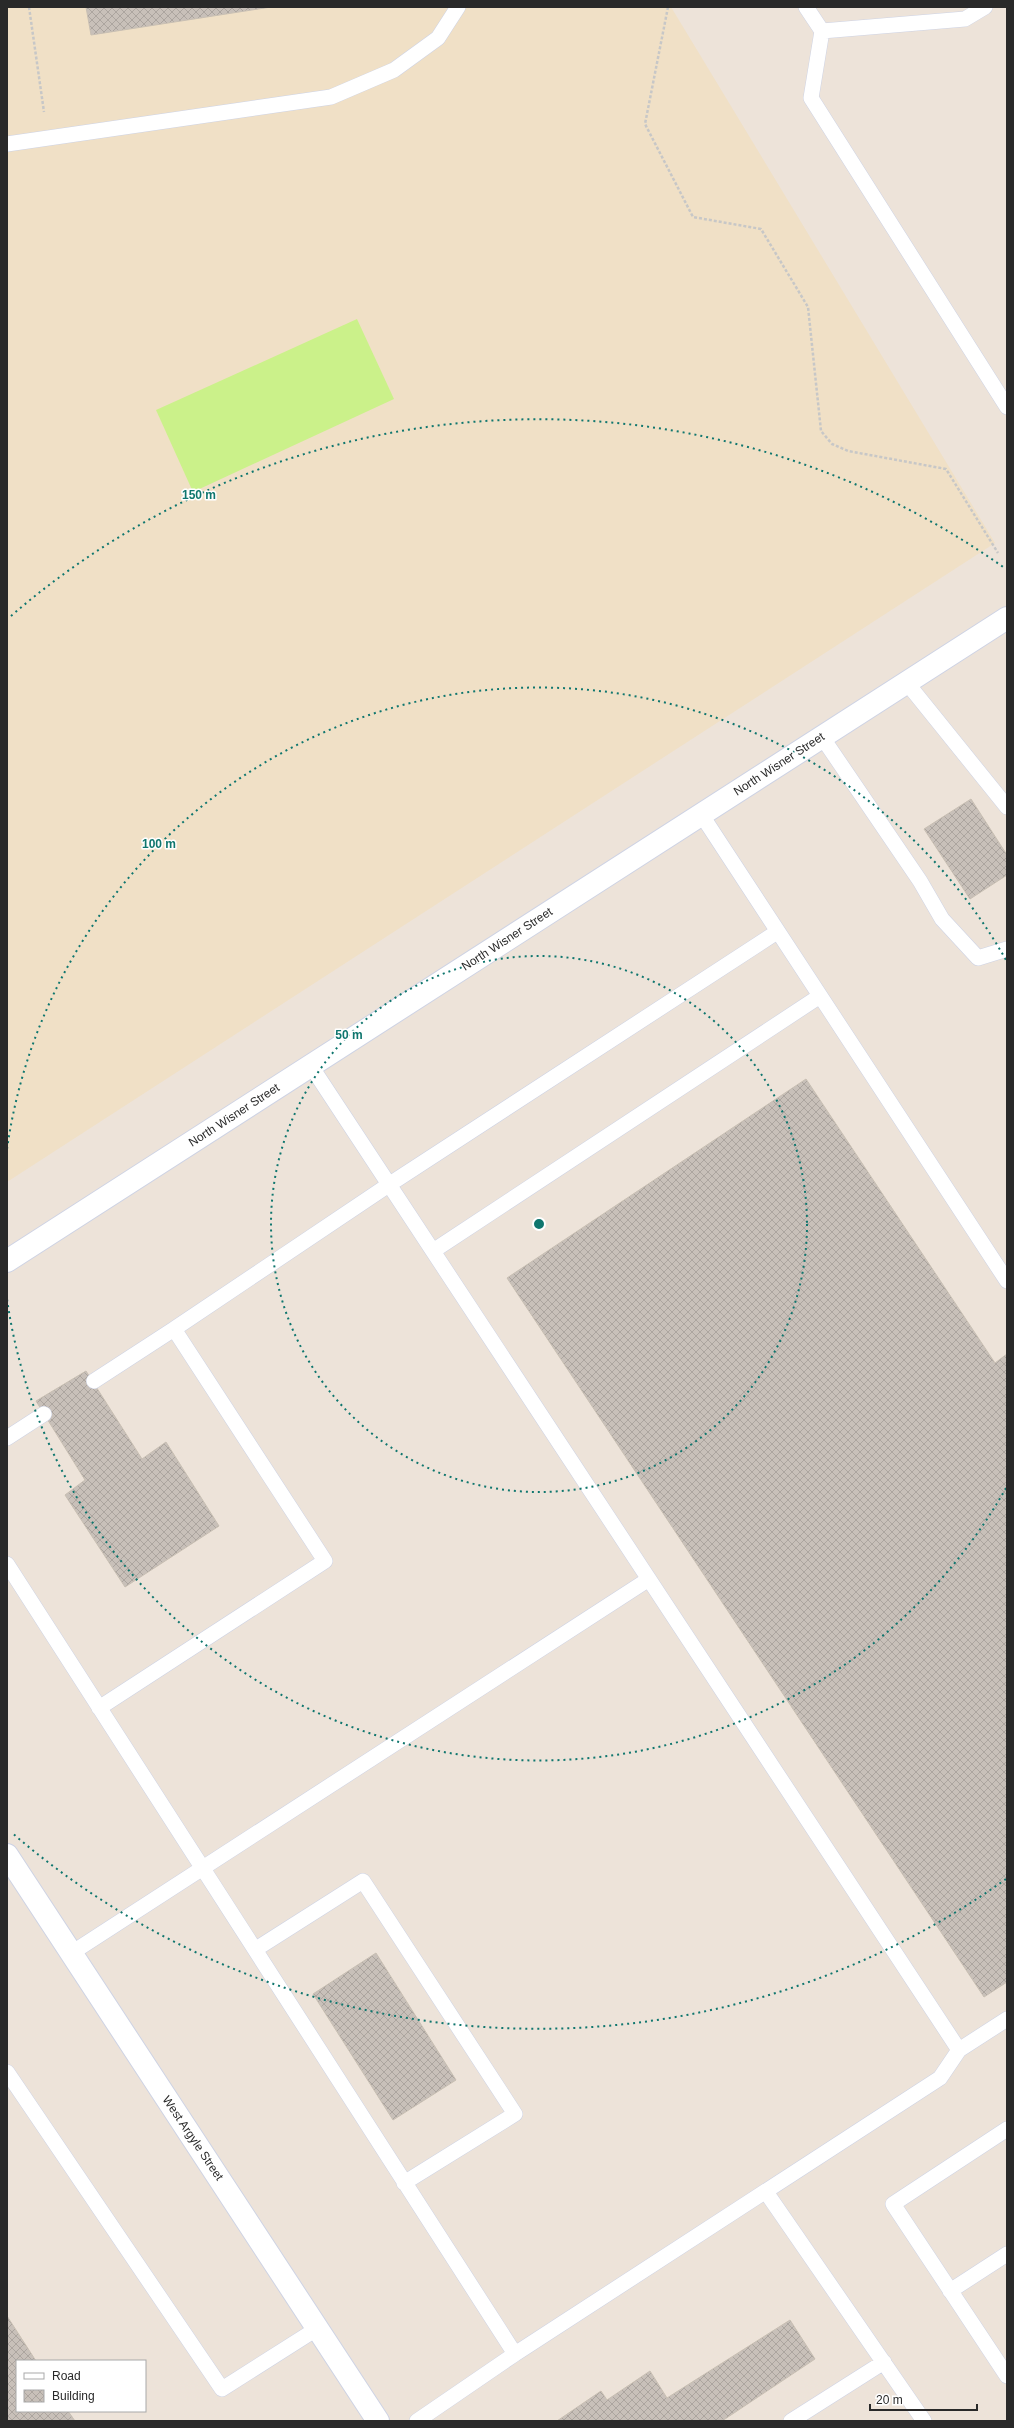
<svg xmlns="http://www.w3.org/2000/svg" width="1014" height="2428" font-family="Arial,sans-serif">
  <defs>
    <pattern id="building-cross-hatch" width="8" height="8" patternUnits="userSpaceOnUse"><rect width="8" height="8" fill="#c8c0b9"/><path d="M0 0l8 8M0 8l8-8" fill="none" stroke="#aca59f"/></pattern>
  </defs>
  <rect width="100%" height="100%" fill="#ede3d9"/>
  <path fill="#f0e0c6" d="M7 7H671L995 543 7 1182Z"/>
  <path fill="#cbf18a" d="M357 319 394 399 193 492 156 410Z"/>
  <path fill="url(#building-cross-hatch)" stroke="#c8bfb3" d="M86 7H271L91 35Z
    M971 799 1007 855V875L970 899 924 829Z
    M806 1079 995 1363 1007 1354V1982L984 1997 507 1278Z
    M86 1371 142 1459 166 1442 219 1526 125 1587 65 1495 85 1480 36 1401Z
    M376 1953 456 2080 393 2120 313 1994Z
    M7 2316 36 2361H17V2411H68L75 2421H7Z
    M790 2320 815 2359 722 2421H557L601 2391 607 2400 650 2371 667 2398Z"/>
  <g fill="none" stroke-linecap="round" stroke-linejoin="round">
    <defs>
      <path id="lane" d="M806 7 822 31 965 19 985 7
        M822 31 811 98 1007 407
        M7 144 331 97 394 70 438 38 458 7
        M907 683 1007 807
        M822 737 920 881 942 919 978 958 1007 949
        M701 814 1007 1281
        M311 1066 959 2050
        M433 1251 820 996
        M94 1381 174 1329
        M7 1438 44 1414
        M7 1564 515 2354
        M99 1708 325 1561 174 1329 390 1184 777 932
        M256 1949 363 1881 515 2114 404 2183
        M70 1954 649 1579
        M7 2072 222 2389 318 2328
        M1007 2129 893 2204 1007 2376
        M766 2192 924 2421
        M950 2291 1007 2254
        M417 2421 515 2354 940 2078 959 2050 1007 2019
        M791 2421 884 2362"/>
      <path id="secondary" d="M7 1261 1007 618
        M7 1855 378 2421"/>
    </defs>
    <use href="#lane" stroke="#ced3e4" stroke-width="16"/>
    <use href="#secondary" stroke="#ced3e4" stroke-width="24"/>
    <path stroke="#c7c7c7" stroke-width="2.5" stroke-dasharray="3 2" stroke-linecap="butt" d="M29 7 44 112
      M668 7 645 124 693 217 761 229 808 307 821 431 832 444 848 451 946 469 998 553"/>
    <use href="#lane" stroke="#fff" stroke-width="15"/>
    <use href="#secondary" stroke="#fff" stroke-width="22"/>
  </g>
  <g fill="none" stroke="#0f766e" stroke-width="2" stroke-dasharray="2 4">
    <circle cx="539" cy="1224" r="268"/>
    <path d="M1006 1488A537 537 0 0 1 7 1299M7 1149A537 537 0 0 1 1006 960"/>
    <path d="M1006 1879A805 805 0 0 1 11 1832M11 616A805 805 0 0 1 1006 569"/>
  </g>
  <g text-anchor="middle" stroke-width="3" stroke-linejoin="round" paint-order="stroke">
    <g font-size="12" fill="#292929" stroke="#fff">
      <text transform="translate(779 764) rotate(-33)" y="4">North Wisner Street</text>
      <text transform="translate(507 939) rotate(-33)" y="4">North Wisner Street</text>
      <text transform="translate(234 1115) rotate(-33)" y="4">North Wisner Street</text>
      <text transform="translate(193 2138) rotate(56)" y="4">West Argyle Street</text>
    </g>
  </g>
  <circle cx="539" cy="1224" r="6" fill="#0f766e" stroke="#fff" stroke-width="2"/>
  <g font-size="12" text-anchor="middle" font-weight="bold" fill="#0f766e" stroke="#fff" stroke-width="3" stroke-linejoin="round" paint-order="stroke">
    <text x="199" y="499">150 m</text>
    <text x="159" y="848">100 m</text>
    <text x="349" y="1039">50 m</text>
  </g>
  <rect width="1014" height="2428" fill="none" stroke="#292929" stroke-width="16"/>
  <rect x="16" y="2360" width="130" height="52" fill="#ffffff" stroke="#a9a9a9"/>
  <rect x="24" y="2373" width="20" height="6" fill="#ffffff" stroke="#a9a9a9"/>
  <text x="52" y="2380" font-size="12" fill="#292929">Road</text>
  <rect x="24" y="2390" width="20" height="12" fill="url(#building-cross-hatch)" stroke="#a9a9a9"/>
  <text x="52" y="2400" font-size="12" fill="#292929">Building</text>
  <path d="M870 2404v6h107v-6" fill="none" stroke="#292929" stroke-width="2"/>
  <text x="876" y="2404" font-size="12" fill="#292929" stroke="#ffffff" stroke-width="3" paint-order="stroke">20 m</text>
</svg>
